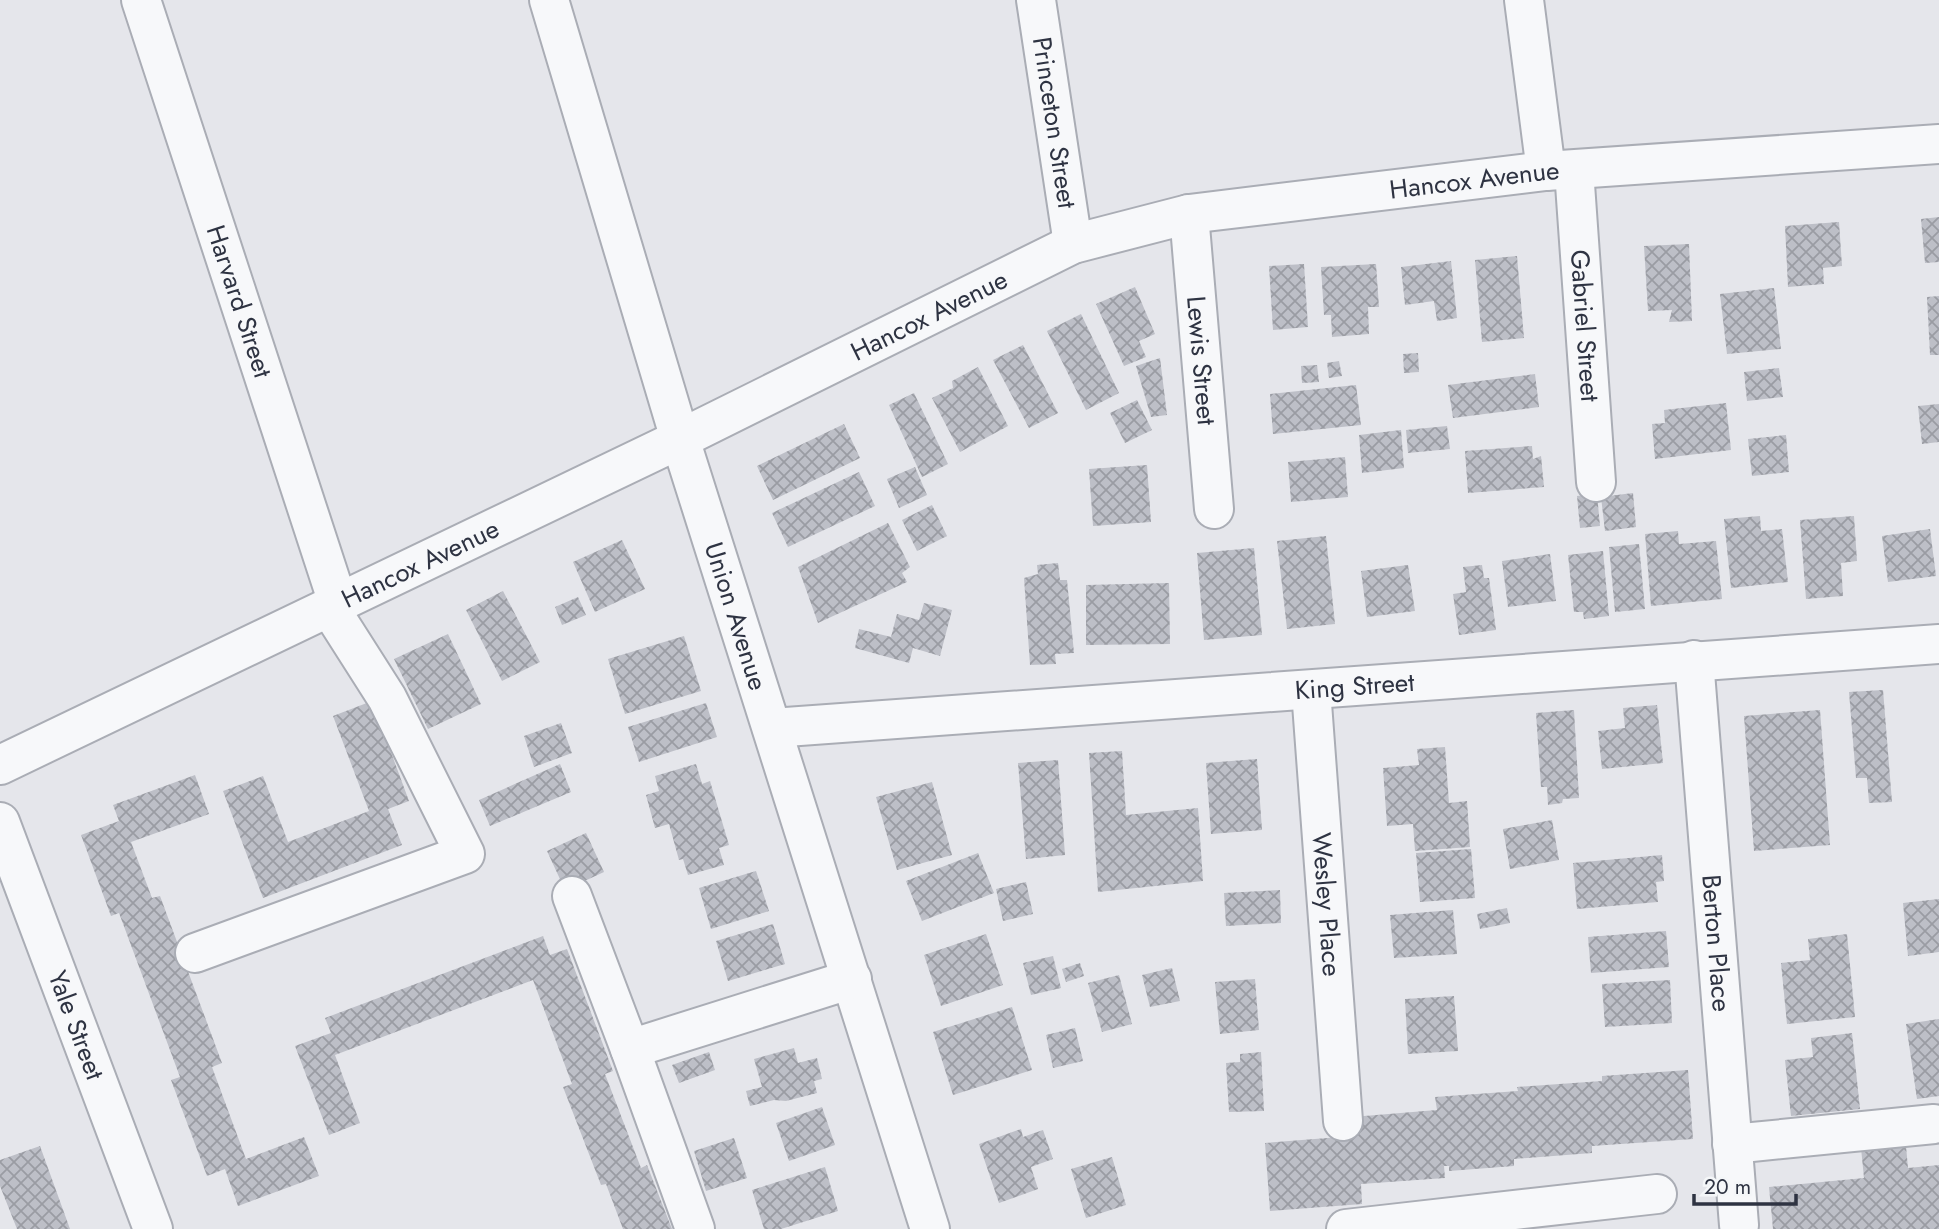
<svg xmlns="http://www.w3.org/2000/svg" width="1939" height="1229" font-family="Jost,sans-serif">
  <defs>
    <pattern id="building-cross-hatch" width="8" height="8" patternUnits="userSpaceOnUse" patternTransform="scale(1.75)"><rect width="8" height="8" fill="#bdbfc7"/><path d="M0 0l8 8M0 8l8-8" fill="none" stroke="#9a9ca3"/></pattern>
  </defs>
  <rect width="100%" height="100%" fill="#e5e6eb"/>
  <path fill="url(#building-cross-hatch)" d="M1939 217V262L1925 263 1921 219Z
    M1839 222 1842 266 1823 268 1824 284 1788 287 1785 226Z
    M1689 244 1692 321 1669 322 1672 310 1648 311 1644 246Z
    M1517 256 1524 338 1482 342 1475 260Z
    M1451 261 1457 318 1437 321 1434 301 1405 305 1401 267Z
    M1304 264 1308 327 1273 330 1269 266Z
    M1376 264 1379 307H1368L1369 334 1332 337 1331 315H1324L1321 267Z
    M1135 287 1155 334 1139 341 1146 357 1124 366 1096 304Z
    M1774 288 1781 349 1727 354 1720 294Z
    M1939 296V355H1930L1927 297Z
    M1081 314 1119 393 1086 410 1047 331Z
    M1023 345 1058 413 1029 428 993 360Z
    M1418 353 1419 372 1404 373 1403 354Z
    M1160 358 1167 415 1151 417 1136 366Z
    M1339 361 1342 376 1329 378 1327 363Z
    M1317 365 1319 382 1302 383 1301 366Z
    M978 367 1008 426 960 452 932 398 953 388 952 381Z
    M1779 368 1783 397 1747 401 1744 372Z
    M1535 374 1539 407 1453 418 1448 385Z
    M1356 385 1361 425 1273 434 1270 394Z
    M914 393 948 464 922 477 889 405Z
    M1137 400 1152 430 1125 443 1110 413Z
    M1726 403 1731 450 1655 459 1652 424 1665 423 1664 410Z
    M1939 404V442L1922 444 1918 406Z
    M844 424 860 458 773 500 757 466Z
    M1447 426 1450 449 1408 453 1406 430Z
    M1401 430 1404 468 1362 473 1359 435Z
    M1786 435 1789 472 1752 476 1748 439Z
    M1532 446 1533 459 1541 456 1544 487 1468 493 1465 451Z
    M1345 457 1348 497 1291 502 1288 462Z
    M1147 465 1151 522 1093 526 1089 469Z
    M915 467 927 495 899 508 887 479Z
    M859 472 875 506 788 547 772 513Z
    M1633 493 1636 527 1605 531 1601 497Z
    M1597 494 1600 526 1580 528 1577 496Z
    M932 505 947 536 917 551 902 520Z
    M1760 516 1761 531 1782 529 1788 582 1731 588 1724 519Z
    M1854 516 1857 561 1841 563 1843 596 1806 599 1800 520Z
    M888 523 910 567 902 573 907 582 818 623 798 567Z
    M1930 529 1936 576 1888 582 1882 536Z
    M1678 531 1679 544 1716 541 1722 599 1651 606 1645 534Z
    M1326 536 1335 624 1287 629 1277 541Z
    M622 540 645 589 595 612 573 562Z
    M1639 544 1645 609 1615 612 1609 547Z
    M1254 548 1262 635 1204 640 1197 553Z
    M1603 551 1609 616 1584 619 1583 612H1574L1568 555Z
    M1550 554 1556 601 1508 607 1502 561Z
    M1058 563 1060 580H1067L1074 653 1055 654 1056 664 1030 665 1024 578 1038 574 1037 565Z
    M1408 565 1415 611 1367 617 1361 571Z
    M1482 565 1484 578H1489L1496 630 1459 635 1453 594 1466 592 1463 567Z
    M1169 583 1170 644 1086 645V585Z
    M503 591 540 662 502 681 466 610Z
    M578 597 586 615 562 625 555 607Z
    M924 603 952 610 940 656 913 648 909 663 855 648 859 629 891 637 897 614 919 620Z
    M448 634 481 704 428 729 394 659Z
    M684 636 701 691 625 714 608 659Z
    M1883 690 1892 802 1869 803 1867 778H1856L1849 692Z
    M372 701 409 801 388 809 402 845 263 898 223 791 263 776 288 842 369 811 333 716Z
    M706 703 717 737 639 762 628 727Z
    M1657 705 1663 763 1602 769 1598 731 1625 728 1623 708Z
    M1574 710 1579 798 1563 799 1562 803 1548 805 1547 787H1541L1536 713Z
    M1820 710 1830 845 1754 851 1744 716Z
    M561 723 572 753 534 767 524 736Z
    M1445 747 1449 803 1467 801 1470 847 1415 851 1413 824 1387 826 1383 768 1419 765 1417 749Z
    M1122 751 1126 815 1198 808 1203 881 1098 892 1089 753Z
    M1257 759 1262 830 1211 834 1206 763Z
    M1058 760 1065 855 1026 859 1018 763Z
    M560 764 571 792 490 826 479 800Z
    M696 764 702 784 710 781 729 845 719 848 724 865 688 875 683 859 679 860 669 824 655 828 646 795 659 791 655 776Z
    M195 775 209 814 131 842 152 898 160 896 222 1063 212 1067 246 1159 304 1137 319 1176 238 1206 225 1169 207 1176 171 1080 180 1077 119 913 111 916 81 835 119 821 113 805Z
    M932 782 952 855 897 870 876 797Z
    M1552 820 1559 860 1510 869 1503 829Z
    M586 833 604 872 565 890 547 851Z
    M1471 849 1475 898 1420 902 1416 853Z
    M978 853 994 893 922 921 906 881Z
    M1662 855 1664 881 1656 882 1658 902 1577 909 1573 863Z
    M756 871 769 911 711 929 699 888Z
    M1026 882 1033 914 1003 921 996 889Z
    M1280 890 1281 923 1226 926 1224 893Z
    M1939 899V952L1908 956 1903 903Z
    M1507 908 1510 923 1480 929 1477 914Z
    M1453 910 1457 954 1394 958 1390 915Z
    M773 924 785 964 728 981 716 941Z
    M1666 931 1669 967 1591 973 1588 937Z
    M986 934 1003 985 941 1006 924 955Z
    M1847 934 1855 1017 1787 1024 1781 963 1810 960 1808 939Z
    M543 936 550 955 567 949 613 1071 605 1074 641 1168 647 1165 672 1229H623L606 1184 601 1185 563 1087 572 1084 533 980 335 1055 360 1123 329 1135 295 1046 331 1033 325 1018Z
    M1053 956 1061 988 1031 995 1023 963Z
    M1080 963 1084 976 1066 982 1062 969Z
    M1172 968 1180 1001 1150 1007 1142 975Z
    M1119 975 1132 1024 1102 1032 1088 983Z
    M1255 979 1259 1030 1220 1034 1215 982Z
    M1670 980 1672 1023 1605 1027 1602 984Z
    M1454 996 1458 1051 1408 1054 1405 999Z
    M1012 1007 1032 1070 953 1095 933 1032Z
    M1939 1019V1096L1917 1099 1906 1024Z
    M1075 1028 1083 1061 1053 1068 1046 1035Z
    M1852 1033 1860 1109 1791 1116 1785 1060 1813 1057 1811 1038Z
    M794 1048 798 1063 817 1058 822 1079 814 1081 817 1093 786 1101 774 1100 750 1106 746 1091 762 1087 754 1059Z
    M709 1052 715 1070 679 1083 672 1065Z
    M1261 1052 1264 1111 1229 1112 1226 1063 1240 1062V1054Z
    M1688 1070 1693 1139 1592 1146V1153L1514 1159V1166L1449 1171V1166H1444L1445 1178 1361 1184 1362 1204 1270 1211 1265 1143 1353 1136 1352 1117 1437 1110 1435 1097 1518 1091 1517 1087 1602 1081V1076Z
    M822 1107 835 1145 789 1161 776 1123Z
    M1021 1129 1023 1137 1043 1130 1053 1159 1031 1167 1038 1189 999 1203 979 1144Z
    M1905 1135 1908 1168 1939 1165V1229H1773L1769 1187 1864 1178 1860 1138Z
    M734 1138 747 1178 706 1191 694 1151Z
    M40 1146 70 1229H17L0 1186V1160Z
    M1112 1157 1126 1205 1086 1218 1071 1169Z
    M825 1167 838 1211 781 1229H764L752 1190Z"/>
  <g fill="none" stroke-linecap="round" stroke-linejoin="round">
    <defs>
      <g id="minor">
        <path id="s1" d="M141 0 338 603"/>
        <path id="s2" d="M549 0 680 439 930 1229"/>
        <path id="s3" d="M1036 0 1073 244"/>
        <path d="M1524 0 1546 171"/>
        <path id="s4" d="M1574 170 1596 482"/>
        <path id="s5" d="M1189 214 1214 509"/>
        <path id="s6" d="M1694 660 1739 1225"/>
        <path id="s7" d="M1311 690 1343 1121"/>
        <path id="s8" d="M772 728 1939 644"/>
        <path id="s9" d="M0 765 680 439 1073 244 1189 214 1546 171 1939 144"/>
        <path id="s10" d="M0 822 153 1229"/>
        <path d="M572 896 630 1049 852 979"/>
        <path d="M195 953 465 854 387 698 329 607"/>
        <path d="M630 1049 695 1229"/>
        <path d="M1732 1144 1934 1124"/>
        <path d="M1346 1229 1657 1194"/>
      </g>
    </defs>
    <use href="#minor" stroke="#aaadb5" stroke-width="42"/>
    <use href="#minor" stroke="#f7f8fa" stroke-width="38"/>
  </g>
  <g text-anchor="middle" stroke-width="5" stroke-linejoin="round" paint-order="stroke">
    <g font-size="26" fill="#2e3342" stroke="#f4f6f8">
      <text dy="9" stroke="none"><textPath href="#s3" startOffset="124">Princeton Street</textPath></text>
      <text dy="9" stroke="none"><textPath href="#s9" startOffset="1600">Hancox Avenue</textPath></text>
      <text dy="9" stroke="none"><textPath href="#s1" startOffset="317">Harvard Street</textPath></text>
      <text dy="9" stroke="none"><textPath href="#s9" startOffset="1032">Hancox Avenue</textPath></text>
      <text dy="9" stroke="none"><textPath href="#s4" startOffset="156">Gabriel Street</textPath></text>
      <text dy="9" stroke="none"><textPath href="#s5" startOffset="147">Lewis Street</textPath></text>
      <text dy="9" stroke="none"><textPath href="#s9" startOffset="466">Hancox Avenue</textPath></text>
      <text dy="9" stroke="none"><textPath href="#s2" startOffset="644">Union Avenue</textPath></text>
      <text dy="9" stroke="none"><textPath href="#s8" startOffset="584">King Street</textPath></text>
      <text dy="9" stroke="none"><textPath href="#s7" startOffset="215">Wesley Place</textPath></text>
      <text dy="9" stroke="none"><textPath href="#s6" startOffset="284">Berton Place</textPath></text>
      <text dy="9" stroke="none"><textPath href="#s10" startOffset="217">Yale Street</textPath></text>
    </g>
  </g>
  <path d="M1694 1194v10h102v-10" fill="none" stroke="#2e3342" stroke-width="3.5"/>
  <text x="1704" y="1194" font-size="21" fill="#2e3342" stroke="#f4f6f8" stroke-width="5" paint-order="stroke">20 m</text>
</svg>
